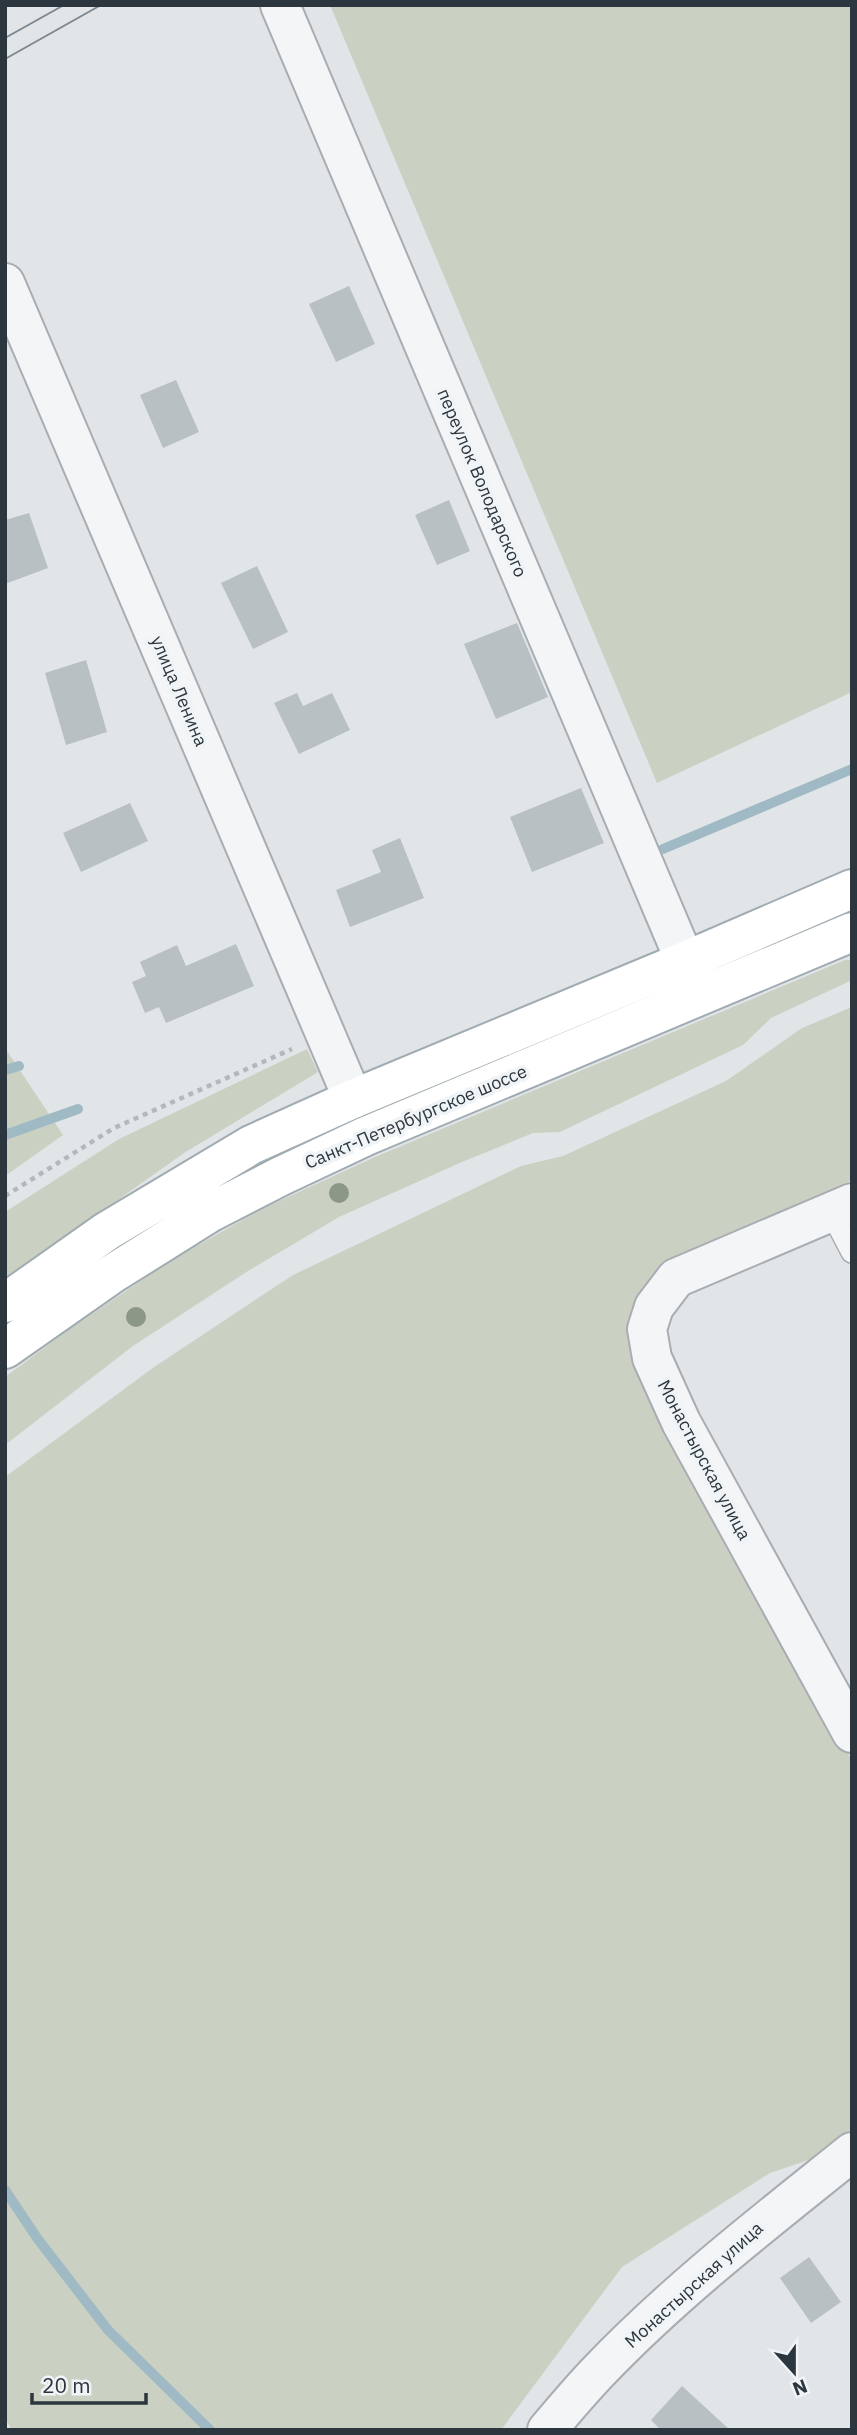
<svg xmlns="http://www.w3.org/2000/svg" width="857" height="2435" font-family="'IBM Plex Sans',sans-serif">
  <rect width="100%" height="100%" fill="#e1e5e8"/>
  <path fill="#cad1c3" d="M330 5H852V692L657 783Z
    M845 960H852V980L771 1018 743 1045 560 1132 533 1133 462 1162 339 1217 248 1271 133 1346 5 1445V1377L64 1333 173 1259 264 1208 375 1157Z
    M852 1007V1180L669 1269 652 1288 630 1343 797 1669 852 1760V2135L835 2151 770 2173 622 2267 501 2430H12L5 2419V1477L154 1367 293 1275 521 1166 563 1156 726 1081 802 1028Z
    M5 1048 63 1135 5 1176Z
    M307 1049 318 1072 184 1153 5 1280V1212L119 1139Z"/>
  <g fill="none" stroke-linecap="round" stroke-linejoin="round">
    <path stroke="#9fbac4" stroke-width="10" d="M663 849 852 769
      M5 1070 19 1066
      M5 1135 78 1109
      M5 2190 37 2238 108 2330 210 2430"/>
  </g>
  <path fill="#b8c0c4" d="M349 286 375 344 336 362 309 304Z
    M176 380 199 432 163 448 140 395Z
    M449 500 470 551 437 565 415 515Z
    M29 513 48 568 5 584V520Z
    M257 566 288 632 253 649 221 583Z
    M517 623 548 697 496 719 464 644Z
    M86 660 107 732 66 745 45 673Z
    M297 693 303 706 332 693 350 730 299 754 274 703Z
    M581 788 604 843 532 872 510 817Z
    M130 803 148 841 81 872 63 833Z
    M400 838 424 898 350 927 336 890 381 872 372 850Z
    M236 944 254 986 166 1023 159 1007 145 1013 132 982 146 976 140 962 177 945 186 966Z
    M809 2257 841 2302 811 2323 780 2278Z
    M682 2386 730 2430H661L651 2420Z"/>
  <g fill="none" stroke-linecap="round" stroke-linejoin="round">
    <defs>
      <path id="service" d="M831 1212 852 1252"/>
      <path id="minor" d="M280 5 685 961
        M5 283 353 1099
        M852 1203 676 1278 654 1307 647 1329 652 1358 681 1422 852 1733
        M547 2430C563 2411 579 2392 597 2373 674 2292 765 2222 852 2152"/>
      <path id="primary" d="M5 1303 107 1231 251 1145 353 1099 685 961 852 889
        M5 1349 112 1274 211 1212 281 1176 366 1136 852 932"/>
    </defs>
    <use href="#service" stroke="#a7adb2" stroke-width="24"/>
    <use href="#minor" stroke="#a7adb2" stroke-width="42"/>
    <use href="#primary" stroke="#a1acb2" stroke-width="42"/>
    <path stroke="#b3b8bc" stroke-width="4.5" stroke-dasharray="5 5" stroke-linecap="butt" d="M5 1196 114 1128 292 1049"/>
    <use href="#service" stroke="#f3f5f7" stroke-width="21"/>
    <use href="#minor" stroke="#f3f5f7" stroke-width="38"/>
    <use href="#primary" stroke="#fff" stroke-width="38"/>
    <path stroke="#7c8890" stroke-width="2" d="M5 38 64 5
      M5 59 101 5"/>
  </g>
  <g fill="#8c9788">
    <circle cx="339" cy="1193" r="10"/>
    <circle cx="136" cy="1317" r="10"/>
  </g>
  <g text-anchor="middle" stroke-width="7" stroke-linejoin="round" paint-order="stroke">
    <g font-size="18" fill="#2b363e" stroke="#f0f4f6">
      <text transform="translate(482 483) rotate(67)" y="6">переулок Володарского</text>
      <text transform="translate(179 691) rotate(67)" y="6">улица Ленина</text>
      <text transform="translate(416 1117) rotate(-23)" y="6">Санкт-Петербургское шоссе</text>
      <text transform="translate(704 1460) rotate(62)" y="6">Монастырская улица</text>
      <text transform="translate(694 2285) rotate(-42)" y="6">Монастырская улица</text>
    </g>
  </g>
  <rect width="857" height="2435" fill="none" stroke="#2b363e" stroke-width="14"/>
  <g transform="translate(794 2372) rotate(159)" stroke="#f0f4f6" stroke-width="5" paint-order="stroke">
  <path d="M0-5L12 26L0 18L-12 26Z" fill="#2b363e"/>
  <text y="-10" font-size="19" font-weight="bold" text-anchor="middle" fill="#2b363e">N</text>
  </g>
  <path d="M32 2393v10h114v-10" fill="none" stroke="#2b363e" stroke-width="3.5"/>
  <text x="42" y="2393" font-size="21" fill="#2b363e" stroke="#f0f4f6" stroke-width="5" paint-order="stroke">20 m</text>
</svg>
